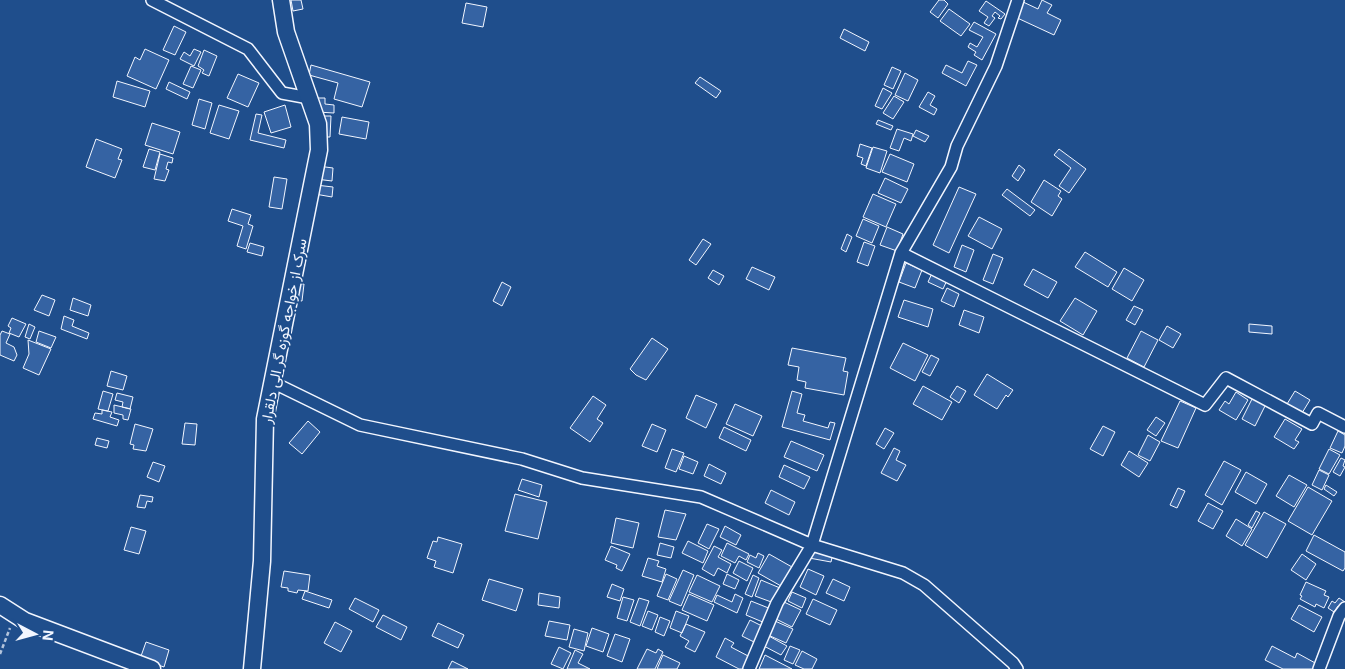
<svg xmlns="http://www.w3.org/2000/svg" width="1345" height="669" font-family="Inter,Vazirmatn,sans-serif">
  <rect width="100%" height="100%" fill="#1f4e8c"/>
  <path fill="#3563a3" stroke="#f2f6ff" d="M291 0H301L303 9 293 11Z
    M939 0H944L948 4 938 18 930 12Z
    M1042 0 1052 5 1047 13 1061 20 1054 35 1013 16 1021 1 1038 9Z
    M986 1 1005 14 1001 19 998 18 1000 16 995 12 992 16 995 18 989 26 984 23 988 17 979 11Z
    M466 3 487 7 483 27 462 23Z
    M949 9 970 24 961 36 940 21Z
    M974 22 996 34 982 60 974 55 976 52 968 47 970 43 977 47 983 37 969 30Z
    M174 26 186 32 175 55 163 50Z
    M844 29 869 42 865 51 840 38Z
    M145 49 169 60 156 89 127 76 135 57 140 60Z
    M194 49 201 52 194 66 180 59 184 52 190 56Z
    M204 50 217 56 209 76 202 73 204 70 198 66Z
    M968 61 977 65 966 86 942 73 946 65 962 73Z
    M311 65 370 82 362 107 334 99 338 83 309 75Z
    M191 66 201 70 193 88 183 84Z
    M892 67 901 71 893 89 884 85Z
    M905 73 918 80 908 101 895 95Z
    M238 74 259 83 248 107 227 98Z
    M700 77 721 91 716 98 695 83Z
    M117 81 150 91 145 107 113 97Z
    M169 82 190 92 187 99 166 89Z
    M883 88 892 93 882 109 875 106Z
    M928 92 935 96 930 105 937 109 934 115 919 107Z
    M894 96 904 102 893 119 883 113Z
    M318 98H325V104L334 105V113L317 112Z
    M199 99 212 103 205 129 192 125Z
    M219 105 239 111 229 139 210 133Z
    M285 105 291 127 271 133 264 112Z
    M256 114 262 115 258 133 286 140 284 148 250 140Z
    M323 116H331L330 137H323Z
    M342 117 369 122 366 139 339 134Z
    M878 120 893 126 891 130 876 124Z
    M152 123 180 132 173 154 145 145Z
    M897 129 913 134 911 141 904 138 899 151 890 148Z
    M916 130 929 136 925 142 913 136Z
    M96 139 122 149 118 159 122 160 115 178 86 167Z
    M860 144 872 148 866 166 861 164 863 158 857 156Z
    M873 147 887 151 880 173 866 168Z
    M149 149 160 152 155 170 143 167Z
    M1059 149 1086 169 1069 193 1059 186 1071 168 1054 155Z
    M160 154 173 158 172 163 168 162 166 169 169 170 165 181 154 179Z
    M890 154 914 164 907 182 882 172Z
    M1019 165 1025 170 1018 181 1012 176Z
    M318 166 333 168 332 181 316 179Z
    M274 177 287 179 282 209 269 207Z
    M885 178 908 189 901 203 878 193Z
    M1044 180 1061 191 1058 196 1062 199 1052 216 1031 202Z
    M316 185 333 187 332 197 315 194Z
    M959 187 976 194 949 253 933 245Z
    M1007 189 1035 210 1030 216 1002 195Z
    M873 194 896 204 886 227 863 217Z
    M232 209 251 215 248 224 253 226 246 249 237 246 243 226 228 221Z
    M979 217 1002 229 992 249 968 236Z
    M863 219 879 226 872 243 856 236Z
    M887 227 903 234 897 251 880 245Z
    M847 234 852 237 846 252 841 249Z
    M703 239 711 244 696 265 689 260Z
    M864 242 875 246 868 266 857 262Z
    M250 243 264 247 262 256 247 252Z
    M962 245 974 250 966 272 954 267Z
    M1085 252 1117 272 1108 287 1075 267Z
    M993 254 1003 258 993 284 983 280Z
    M906 263 922 270 915 288 899 282Z
    M752 267 775 277 769 290 746 279Z
    M1124 268 1144 280 1132 301 1112 289Z
    M1033 269 1057 282 1048 298 1024 285Z
    M713 270 724 276 719 285 708 278Z
    M933 271 948 278 943 289 928 282Z
    M502 282 511 287 502 306 493 301Z
    M295 283 304 284 302 301 293 300Z
    M947 288 959 294 954 307 941 301Z
    M42 295 55 300 49 316 34 310Z
    M73 298 91 305 88 316 70 310Z
    M1075 298 1097 311 1083 335 1060 321Z
    M904 300 933 309 928 327 898 317Z
    M1134 306 1143 310 1135 325 1126 320Z
    M964 310 984 317 979 333 959 325Z
    M64 316 74 320 72 326 89 333 87 339 61 329Z
    M12 318 26 324 19 337 9 333 11 328 8 326Z
    M29 324 35 327 30 339 25 337Z
    M1249 324 1272 326V334L1249 332Z
    M1167 326 1181 334 1173 348 1159 340Z
    M2 331 10 334 6 343 14 347 17 355 14 361 0 355V335Z
    M39 331 56 337 51 348 36 342Z
    M1141 331 1158 340 1144 367 1127 358Z
    M652 338 668 349 646 380 636 375 630 369Z
    M28 340 51 349 39 375 23 368 29 354Z
    M903 343 928 355 915 381 890 368Z
    M792 348 846 358 843 371 848 372 844 395 805 388 806 382 797 380 799 367 788 365Z
    M931 355 939 359 930 376 922 372Z
    M111 371 127 376 123 390 107 386Z
    M987 374 1013 390 1008 397 1006 395 997 409 974 395Z
    M923 386 952 402 942 420 913 404Z
    M957 386 966 391 959 403 950 397Z
    M103 391 113 394 108 411 98 409Z
    M792 391 802 394 797 413 805 415 803 421 828 428 830 422 835 423 830 440 782 427Z
    M1295 391 1310 400 1302 413 1287 404Z
    M1236 392 1248 400 1236 420 1219 410 1225 401 1229 404Z
    M117 393 133 397 130 409 122 407 123 402 115 400Z
    M696 395 717 404 706 428 686 418Z
    M593 396 606 405 597 419 603 423 590 442 570 428Z
    M1253 397 1266 404 1255 426 1242 419Z
    M1180 401 1196 408 1178 448 1161 441Z
    M735 404 762 416 753 436 726 424Z
    M114 405 131 409 128 420 123 419V415L114 413Z
    M102 410 112 412 110 417 119 420 117 426 93 419 95 413 102 414Z
    M1156 417 1165 423 1156 436 1147 430Z
    M1285 419 1302 429 1295 440 1299 442 1294 449 1274 437Z
    M308 421 320 432 302 454 289 443Z
    M185 423 197 424 195 445 182 444Z
    M135 424 153 429 146 451 133 449 134 445 130 444Z
    M652 424 666 430 657 452 642 446Z
    M1103 426 1115 432 1103 456 1090 449Z
    M724 427 751 440 746 451 719 438Z
    M885 428 894 433 884 449 876 444Z
    M1338 431 1345 435V446L1342 453 1330 448Z
    M1148 435 1160 442 1150 461 1138 455Z
    M97 438 109 441 107 448 95 445Z
    M791 441 824 455 817 471 784 457Z
    M894 448 900 451 896 460 906 465 897 481 881 473Z
    M672 449 684 453 676 472 665 468Z
    M1329 449 1340 455 1329 474 1319 469Z
    M1129 451 1148 463 1139 477 1121 465Z
    M684 456 698 462 693 474 679 469Z
    M1341 458 1345 460 1343 466 1345 467 1340 476 1333 472Z
    M1224 461 1241 470 1222 505 1205 495Z
    M153 462 165 466 159 482 147 477Z
    M709 464 726 473 721 484 704 476Z
    M784 465 810 477 804 489 779 477Z
    M1319 470 1329 475 1322 490 1312 485Z
    M1246 472 1267 484 1256 504 1235 492Z
    M1289 475 1307 485 1294 507 1276 496Z
    M522 479 542 485 539 497 518 490Z
    M1326 485 1337 492 1334 496 1324 489Z
    M1308 487 1332 501 1312 535 1288 521Z
    M1178 488 1185 491 1177 508 1170 505Z
    M771 490 795 502 789 515 765 503Z
    M515 494 547 502 538 539 505 531Z
    M140 495 153 497 152 502 147 501 145 508 137 507Z
    M1208 503 1223 511 1213 529 1198 521Z
    M665 510 686 514 676 540 658 537Z
    M1256 511 1260 513 1252 528 1248 525Z
    M1264 512 1286 524 1267 558 1245 545Z
    M616 518 639 523 633 548 611 543Z
    M1236 519 1252 529 1242 546 1226 536Z
    M707 524 719 529 709 549 698 543Z
    M725 526 741 535 736 545 720 537Z
    M131 527 146 531 139 554 124 550Z
    M1314 535 1345 552V568L1343 571 1306 551Z
    M438 537 462 544 453 573 434 567 436 561 427 558 433 541 437 542Z
    M688 541 708 551 703 563 682 553Z
    M660 543 674 547 671 558 657 555Z
    M727 543 749 554 746 560 739 556 735 563 721 556Z
    M611 546 630 554 622 571 616 568 617 565 605 560Z
    M714 546 722 550 718 557 731 564 727 573 718 568 714 576 702 569Z
    M811 549 833 553 831 562 809 558Z
    M758 553 764 556 759 568 747 562 750 555 756 558Z
    M769 554 792 567 781 586 758 573Z
    M1302 554 1316 564 1306 580 1291 570Z
    M648 558 659 561 657 566 666 569 662 582 642 576Z
    M739 561 753 568 747 581 733 573Z
    M808 569 824 576 816 595 800 587Z
    M683 570 694 575 681 606 669 601Z
    M284 571 310 575 308 591 298 590 297 593 288 591V588L281 587Z
    M666 574 677 579 668 600 657 596Z
    M727 574 739 580 735 589 723 584Z
    M697 575 720 586 712 602 689 592Z
    M753 575 759 578 752 597 745 594Z
    M489 579 523 589 516 611 482 600Z
    M833 579 850 587 844 601 826 593Z
    M761 580 780 588 774 603 755 596Z
    M1306 582 1326 591 1324 595 1329 597 1324 608 1316 604 1315 607 1300 599 1302 596 1300 595Z
    M612 584 624 589 620 601 607 597Z
    M305 591 332 600 329 608 302 599Z
    M792 592 806 598 802 608 788 601Z
    M539 593 560 597 559 608 538 605Z
    M689 594 714 605 707 621 682 610Z
    M735 594 743 598 737 613 714 602 717 595 732 602Z
    M623 597 634 600 627 621 617 618Z
    M355 598 379 610 373 622 349 609Z
    M639 598 649 601 640 626 630 622Z
    M1339 598 1345 602 1341 608 1338 606 1334 612 1328 608 1332 601 1335 603Z
    M813 599 837 610 830 625 806 614Z
    M751 601 771 609 765 623 746 615Z
    M784 602 801 610 792 627 776 619Z
    M1299 605 1322 617 1314 632 1291 619Z
    M648 611 658 615 652 630 642 626Z
    M676 611 689 616 682 633 670 628Z
    M383 615 407 627 401 640 376 627Z
    M660 617 670 621 664 636 655 632Z
    M750 620 764 627 756 643 742 636Z
    M549 621 570 625 567 640 545 636Z
    M775 621 793 629 786 643 768 635Z
    M335 622 352 631 341 652 324 643Z
    M438 623 464 635 458 648 432 636Z
    M686 624 705 632 695 652 685 647 689 641 680 636Z
    M592 628 609 634 603 652 586 646Z
    M574 629 588 633 584 651 569 647Z
    M615 634 630 639 622 662 607 656Z
    M767 635 787 646 781 655 762 645Z
    M725 638 734 643 731 647 750 657 744 669H739L716 657Z
    M146 642 169 650 164 667 140 659Z
    M790 646 800 650 793 664 784 660Z
    M1272 646 1295 658 1297 653 1317 664 1314 669H1283L1265 660Z
    M559 647 571 653 563 669 551 664Z
    M647 649 656 653 658 649 663 652 655 669H637Z
    M575 650 583 654 578 663 590 669H567Z
    M802 651 817 659 812 669H804L795 665Z
    M663 655 680 663 677 669H657Z
    M765 655 792 669H759Z
    M452 661 468 669H448Z"/>
  <g fill="none" stroke-linecap="round" stroke-linejoin="round">
    <defs>
      <path id="street" d="M152 0 248 49 282 93 309 98
        M901 253 1205 405 1226 378 1312 424 1318 413 1345 427
        M272 382 360 425 522 459 582 478 701 497 812 545 903 573 924 585 1013 663 1017 669
        M749 669 777 603 812 545 901 253 951 167 957 146 996 66 1018 0
        M1319 669 1339 616 1345 608"/>
      <path id="secondary" d="M0 605 25 621 152 669
        M252 669 262 561 265 419 319 150 318 124 286 32 281 0"/>
    </defs>
    <use href="#street" stroke="#f2f6ff" stroke-width="14"/>
    <use href="#secondary" stroke="#f2f6ff" stroke-width="19"/>
    <path stroke="#b3c4dc" stroke-width="2.5" stroke-dasharray="4 2.5" stroke-linecap="butt" d="M0 654 10 628"/>
    <use href="#street" stroke="#1f4e8c" stroke-width="11"/>
    <use href="#secondary" stroke="#1f4e8c" stroke-width="16"/>
  </g>
  <g text-anchor="middle" stroke-width="4" stroke-linejoin="round" paint-order="stroke">
    <g font-size="15" fill="#f2f6ff" stroke="#1f4e8c">
      <text transform="translate(284 331) rotate(-79)" y="5">سرک از خواجه گوزه گر الی دلقرار</text>
    </g>
  </g>
  <g transform="translate(35 634) rotate(96)" stroke="#1f4e8c" stroke-width="4" paint-order="stroke">
  <path d="M0-4L9 19L0 12L-9 19Z" fill="#f2f6ff"/>
  <text y="-8" font-size="14" font-weight="bold" text-anchor="middle" fill="#f2f6ff">N</text>
  </g>
</svg>
